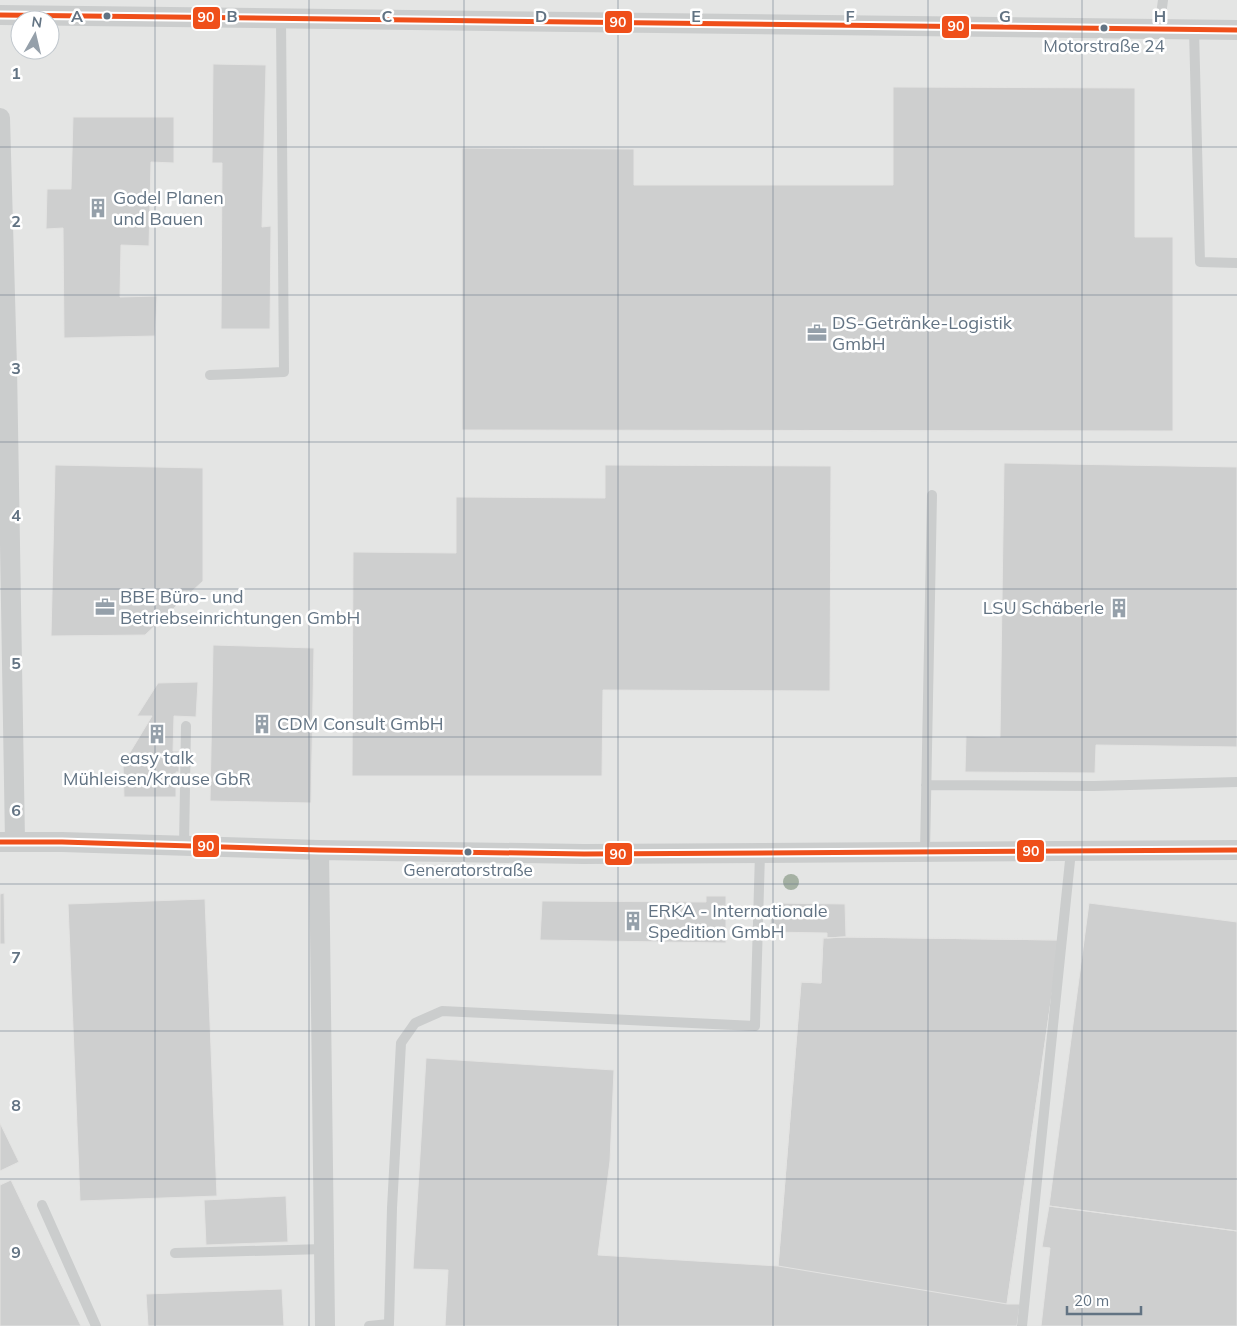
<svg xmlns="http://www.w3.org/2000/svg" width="1237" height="1326" font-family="Mulish,sans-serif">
  <rect width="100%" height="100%" fill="#f4f4f2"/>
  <path fill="#e4e5e4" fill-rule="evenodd" d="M0 0H1237V1326H0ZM20 20H50V50H20Z"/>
  <path fill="#cecfcf" stroke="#e3e3e2" d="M213 64 266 65 262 227 271 226 270 329H221L222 163H212Z
    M893 87 1135 88V237H1173V431L462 430V148L634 149V185H893Z
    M73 117H174V163L151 162 149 246 121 245 120 297 157 296 155 336 64 338 63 228 46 229 47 189H71Z
    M1004 463 1237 467V747L1096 745 1095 773 965 772 966 736 1000 737Z
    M55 465 203 468V581L145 635 51 636Z
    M605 465 831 466 830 691 603 690 602 776H352L353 552 456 553V497L605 498Z
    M213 645 314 648 311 803 210 801Z
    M198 682 196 717 174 716 173 751H179V772H176V797H124L123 764 152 716H137L158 683Z
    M4 893 5 944H0V894Z
    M706 896H726V943L540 940 542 901 706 902Z
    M205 899 217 1196 80 1201 68 904Z
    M771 903 845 904 846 937 827 938V933L770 932Z
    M1089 903 1237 922V1231L1049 1206Z
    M846 937 1060 940 1007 1304H1020L1017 1326H445L448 1270 413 1269 426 1058 614 1070 610 1161 598 1255 778 1266 801 982 821 983 823 938Z
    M846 937 1060 940 1007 1304 778 1266 801 982 821 983 823 938Z
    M0 1123 19 1162 0 1171Z
    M11 1180 81 1326H0V1185Z
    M286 1196 288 1242 206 1245 204 1200Z
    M1049 1206 1237 1231V1326H1041L1050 1248 1042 1247Z
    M282 1289 284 1326H148L146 1294Z"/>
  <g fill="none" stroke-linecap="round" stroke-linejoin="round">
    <path stroke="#cbcdcd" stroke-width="10" d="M1159 30 1163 0
      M1194 30 1200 262 1237 263
      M210 375 284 372 281 19
      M926 785 1094 786 1237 782
      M184 846 186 726
      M925 852 932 495
      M42 1205 96 1326
      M175 1253 324 1249
      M369 1326 389 1324 392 1208 401 1043 415 1023 442 1011 755 1026 760 853
      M1022 1326 1071 851"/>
    <path stroke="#cbcdcd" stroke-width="20" d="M0 15 1237 30
      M0 118 7 367 15 841
      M0 842H62L319 850 584 854 1237 850
      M319 850 325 1326"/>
    <defs>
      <path id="bus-1" d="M0 15 1237 30
        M0 842H62L319 850 584 854 1237 850"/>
    </defs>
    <use href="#bus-1" stroke="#fff" stroke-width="9"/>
    <use href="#bus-1" stroke="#ef4f1a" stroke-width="5"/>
  </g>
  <circle fill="#a5b1a3" cx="791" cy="882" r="8"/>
  <path fill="none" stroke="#627383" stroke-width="1" stroke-opacity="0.55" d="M155 0V1326M309 0V1326M464 0V1326M618 0V1326M773 0V1326M928 0V1326M1082 0V1326M0 147H1237M0 295H1237M0 442H1237M0 589H1237M0 737H1237M0 884H1237M0 1031H1237M0 1179H1237"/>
  <defs>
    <symbol id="building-bare" viewBox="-9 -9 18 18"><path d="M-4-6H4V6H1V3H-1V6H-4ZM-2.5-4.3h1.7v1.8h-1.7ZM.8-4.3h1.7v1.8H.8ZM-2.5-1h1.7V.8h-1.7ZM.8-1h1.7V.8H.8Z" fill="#95a0aa" stroke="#fff" stroke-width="2.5" paint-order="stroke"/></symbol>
    <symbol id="office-bare" viewBox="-9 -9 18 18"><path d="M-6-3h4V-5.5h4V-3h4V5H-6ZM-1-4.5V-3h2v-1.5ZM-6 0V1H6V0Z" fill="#95a0aa" stroke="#fff" stroke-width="2.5" paint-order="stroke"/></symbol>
  </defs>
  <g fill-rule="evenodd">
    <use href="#building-bare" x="84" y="194" width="28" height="28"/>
    <use href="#office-bare" x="803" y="319" width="28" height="28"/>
    <use href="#office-bare" x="91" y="593" width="28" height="28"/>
    <use href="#building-bare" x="1105" y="594" width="28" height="28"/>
    <use href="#building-bare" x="248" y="710" width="28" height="28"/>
    <use href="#building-bare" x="143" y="720" width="28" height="28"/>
    <use href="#building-bare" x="619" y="907" width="28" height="28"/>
  </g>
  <g fill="#627383" stroke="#fff" stroke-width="2">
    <circle cx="107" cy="16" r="4.5"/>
    <circle cx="1104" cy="28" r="4.5"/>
    <circle cx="468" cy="852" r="4.5"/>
  </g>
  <g text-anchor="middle" stroke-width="5" stroke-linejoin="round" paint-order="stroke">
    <g font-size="17" fill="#627383" stroke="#fff">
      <text x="1104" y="52">Motorstraße 24</text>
      <text x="468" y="876">Generatorstraße</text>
    </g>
    <g font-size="18" fill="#627383" stroke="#fff" text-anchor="start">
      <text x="113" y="204">Godel Planen<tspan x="113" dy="21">und Bauen</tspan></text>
      <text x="832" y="329">DS-Getränke-Logistik<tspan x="832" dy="21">GmbH</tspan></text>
      <text x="120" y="603">BBE Büro- und<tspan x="120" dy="21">Betriebseinrichtungen GmbH</tspan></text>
      <text x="1104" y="614" text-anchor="end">LSU Schäberle</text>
      <text x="277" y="730">CDM Consult GmbH</text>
      <text x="157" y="764" text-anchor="middle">easy talk<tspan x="157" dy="21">Mühleisen/Krause GbR</tspan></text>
      <text x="648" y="917">ERKA - Internationale<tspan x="648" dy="21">Spedition GmbH</tspan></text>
    </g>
  </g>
  <g font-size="16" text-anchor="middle" font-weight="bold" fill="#627383" stroke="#fff" stroke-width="5" stroke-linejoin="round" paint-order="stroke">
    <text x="77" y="22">A</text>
    <text x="232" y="22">B</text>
    <text x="387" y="22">C</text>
    <text x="541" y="22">D</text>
    <text x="696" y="22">E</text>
    <text x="850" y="22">F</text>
    <text x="1005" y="22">G</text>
    <text x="1160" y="22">H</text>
    <text x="16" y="79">1</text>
    <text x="16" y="227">2</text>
    <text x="16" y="374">3</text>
    <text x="16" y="521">4</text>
    <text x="16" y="669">5</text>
    <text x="16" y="816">6</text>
    <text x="16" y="963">7</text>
    <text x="16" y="1111">8</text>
    <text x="16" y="1258">9</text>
  </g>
  <g stroke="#fff" stroke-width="2">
    <rect x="192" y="6" width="29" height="24" rx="5" fill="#ef4f1a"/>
    <rect x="604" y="10" width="29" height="24" rx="5" fill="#ef4f1a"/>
    <rect x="941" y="15" width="29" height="24" rx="5" fill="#ef4f1a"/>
    <rect x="192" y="834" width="28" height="24" rx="5" fill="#ef4f1a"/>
    <rect x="1016" y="839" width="29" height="24" rx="5" fill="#ef4f1a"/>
    <rect x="604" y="842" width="29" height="24" rx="5" fill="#ef4f1a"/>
  </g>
  <g font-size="14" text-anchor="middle" font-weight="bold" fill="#fff">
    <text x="206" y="22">90</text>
    <text x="618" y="27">90</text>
    <text x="956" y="31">90</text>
    <text x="206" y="851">90</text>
    <text x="1031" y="856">90</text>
    <text x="618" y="859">90</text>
  </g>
  <g transform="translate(35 35) rotate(8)"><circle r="24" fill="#ffffff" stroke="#c0c7cd"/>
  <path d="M0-4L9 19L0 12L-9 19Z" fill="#95a0aa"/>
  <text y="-8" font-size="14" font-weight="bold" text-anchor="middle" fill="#627383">N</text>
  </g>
  <path d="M1067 1306v8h74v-8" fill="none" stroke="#627383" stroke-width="2.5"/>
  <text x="1074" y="1306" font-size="15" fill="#627383" stroke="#ffffff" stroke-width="4" paint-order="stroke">20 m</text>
</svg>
